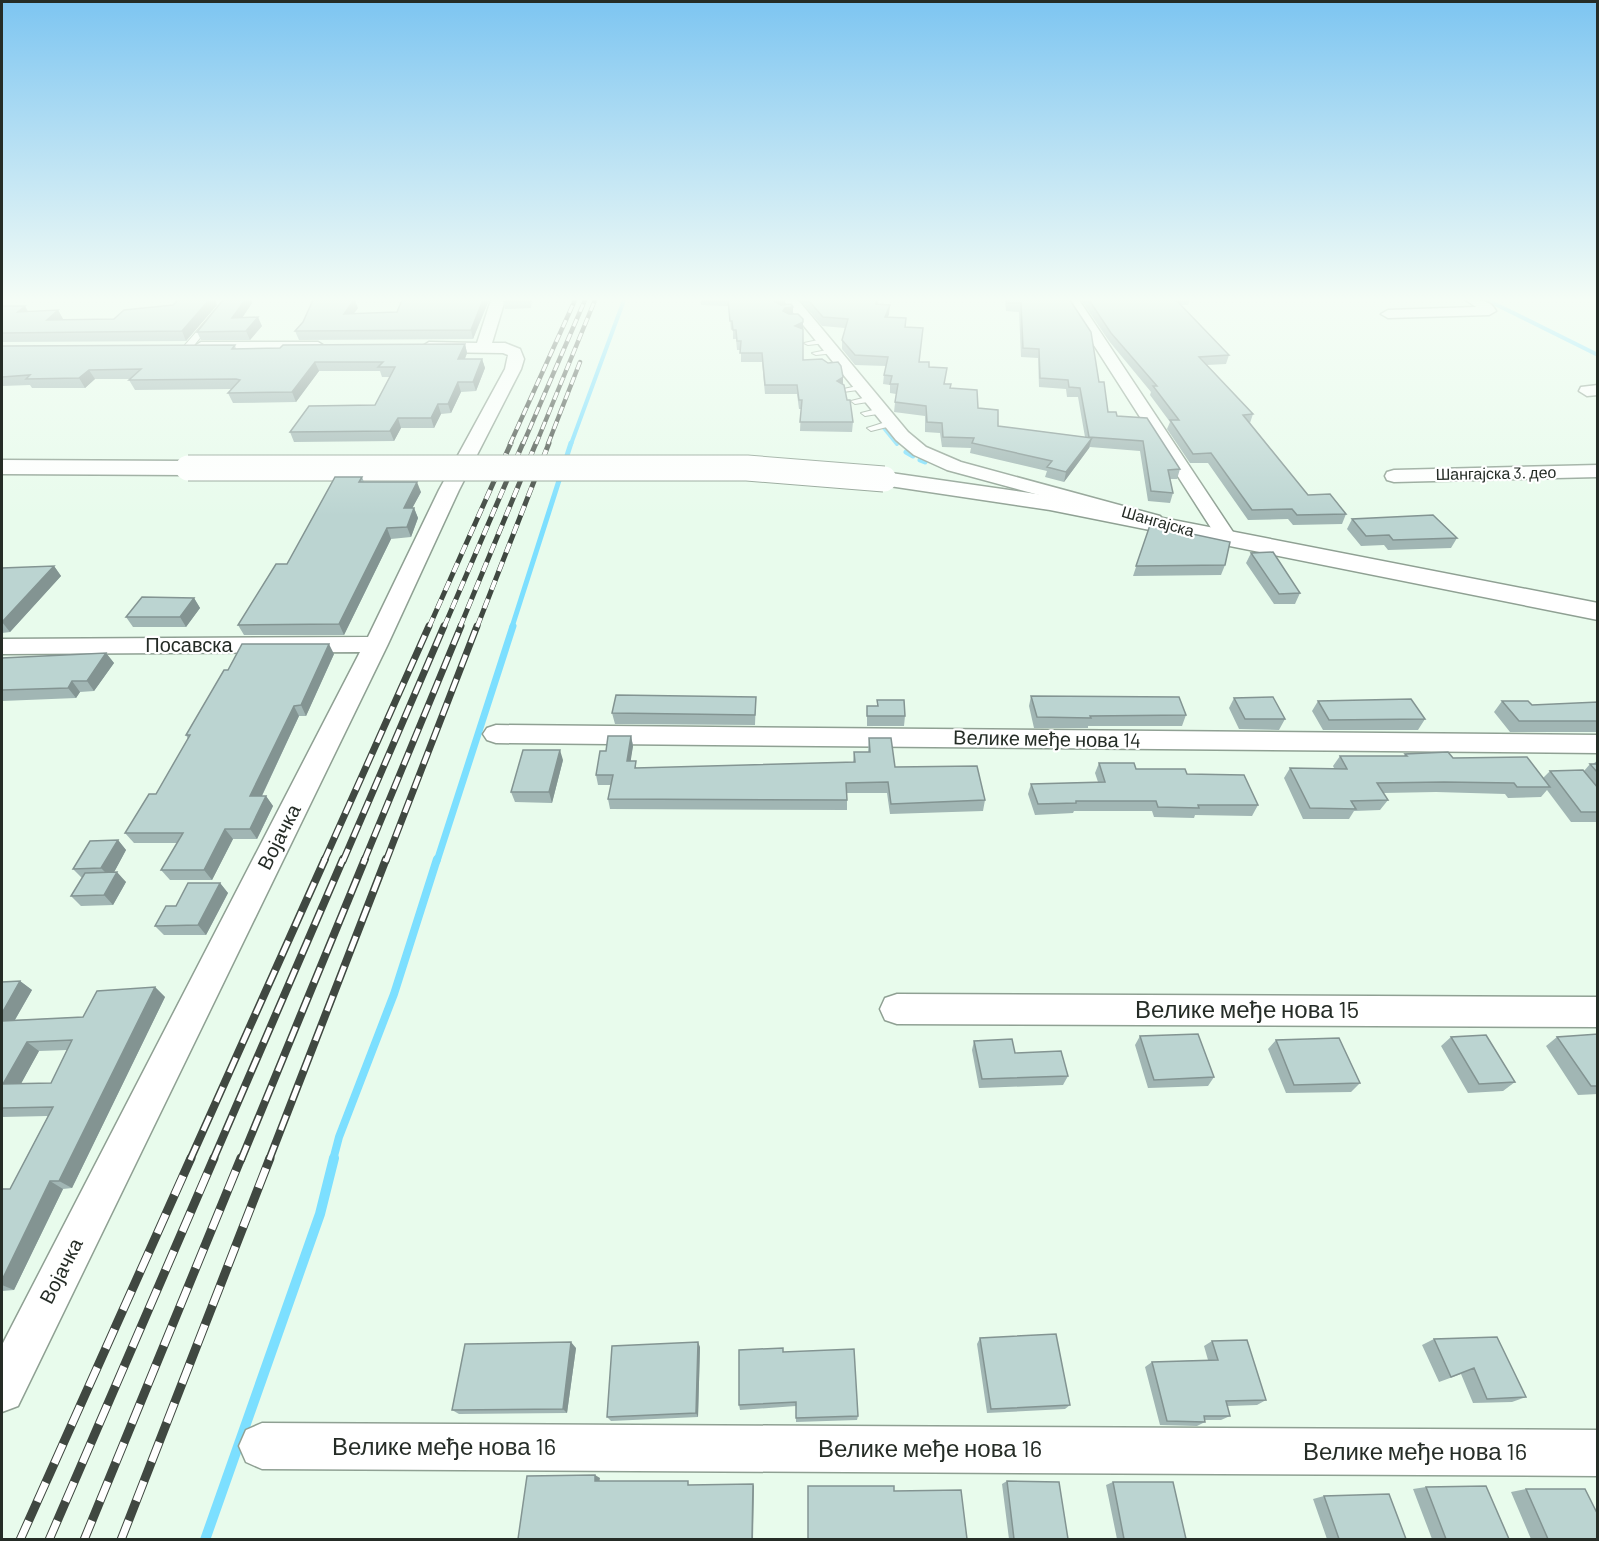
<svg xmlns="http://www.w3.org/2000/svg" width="1599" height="1541" font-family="Barlow,sans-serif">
  <rect width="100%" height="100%" fill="#e8fbec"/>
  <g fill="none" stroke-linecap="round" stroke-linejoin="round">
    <path stroke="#7cdfff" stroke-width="4" d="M1487 300 1598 355
      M884 428 897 444
      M571 444 624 300"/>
    <path stroke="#7cdfff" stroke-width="5" d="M906 452 913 456
      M920 460 925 462
      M512 627 571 443"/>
    <path stroke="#7cdfff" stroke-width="7" d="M437 861 513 626"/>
    <path stroke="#7cdfff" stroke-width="8" d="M333 1160 339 1137 394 994 437 859"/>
    <path stroke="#7cdfff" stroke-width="10" d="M205 1540 320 1214 334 1158"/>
    <defs>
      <path id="lane" d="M224 300H231L191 349H185V345Z
        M823 339 827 341 826 343 808 345 804 343Z
        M832 349 836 351 835 353 816 355 812 353Z
        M862 385 866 387 865 389 843 392 839 390Z
        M871 396 874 397V401L855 404 851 401Z
        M881 408 884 409V413L865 416 861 413Z
        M892 420 896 423 895 425 871 431 867 428Z"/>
      <path id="street" d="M491 300H505L492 343H505L520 349 524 359 521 369 459 490 388 644 18 1406 2 1412V1345L360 652 2 654V639L368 637 439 490 505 369 508 355 503 353 429 352 421 347 429 342 477 343Z
        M783 300H798L908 432 926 447 961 462 1160 516 1163 520 1160 524H1146L947 470 914 455 896 440Z
        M1065 300H1079L1237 538 1234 542 1227 544 1220 542Z
        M1466 300C1478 300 1490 299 1496 311L1489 315 1388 318 1381 314 1388 310 1476 307Z
        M201 342H318L326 347 318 352 196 350 193 347Z
        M1598 385V395L1587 396 1579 391 1581 387Z
        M1598 465V477L1394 482 1387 480 1385 476 1387 472 1394 470Z
        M496 725 1598 735V753L496 743 487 740 483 734 487 728Z
        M897 994 1598 997V1027L897 1024 885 1020 880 1009 885 998Z
        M262 1423 1598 1430V1476L262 1469 246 1462 239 1446 246 1430Z"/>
      <path id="secondary" d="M2 460 188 461 196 463 199 468 196 473 188 475 2 474Z
        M884 472 1050 496 1598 603V620L1050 510 876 484 872 479 876 474Z"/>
    </defs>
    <use href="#lane" stroke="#8fa093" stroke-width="2"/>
    <use href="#street" stroke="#8fa093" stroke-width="3"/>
    <use href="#secondary" stroke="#8fa093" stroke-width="3"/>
    <use href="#lane" fill="#fff" fill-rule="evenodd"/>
    <use href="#street" fill="#fff" fill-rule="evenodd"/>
    <use href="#secondary" fill="#fff" fill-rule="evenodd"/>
    <defs>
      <path id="rail-far4" d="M510 444 575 300
        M523 444 585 300
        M536 444 595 300
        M548 444 580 362"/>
      <path id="rail-far3" d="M429 627 511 443
        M444 627 523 443
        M460 627 536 443
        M477 627 549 443"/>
      <path id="rail-far2" d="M324 861 429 626
        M343 861 444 626
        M364 861 461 626
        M386 861 477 626"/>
      <path id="rail-far1" d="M190 1160 325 859
        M213 1160 343 859
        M241 1160 365 859
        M269 1160 386 859"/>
      <path id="rail" d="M20 1540 191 1158
        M49 1540 214 1158
        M84 1540 241 1158
        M121 1540 270 1158"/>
    </defs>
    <use href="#rail-far4" stroke="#404841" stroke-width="4.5"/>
    <use href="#rail-far3" stroke="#404841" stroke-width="5"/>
    <use href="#rail-far2" stroke="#404841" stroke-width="7"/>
    <use href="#rail-far1" stroke="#404841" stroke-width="8"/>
    <use href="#rail" stroke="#404841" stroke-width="9"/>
    <use href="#rail-far4" stroke="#fff" stroke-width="3" stroke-dasharray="8" stroke-linecap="butt"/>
    <use href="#rail-far3" stroke="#fff" stroke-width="4" stroke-dasharray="10" stroke-linecap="butt"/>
    <use href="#rail-far2" stroke="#fff" stroke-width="4.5" stroke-dasharray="13" stroke-linecap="butt"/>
    <use href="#rail-far1" stroke="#fff" stroke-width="5" stroke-dasharray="16" stroke-linecap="butt"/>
    <use href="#rail" stroke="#fff" stroke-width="7" stroke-dasharray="21" stroke-linecap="butt"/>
    <defs>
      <path id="secondary-bridge" d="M188 468H747L884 479"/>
    </defs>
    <use href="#secondary-bridge" stroke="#8fa093" stroke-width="27" stroke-linecap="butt"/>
    <use href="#secondary-bridge" stroke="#fff" stroke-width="25"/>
  </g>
  <path fill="#a1b6b4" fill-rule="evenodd" d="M223 300H251L252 303 242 318 262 326 250 340H201L197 332Z
    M402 300H489L473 339 299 340 295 331 358 308 353 314 397 312Z
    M532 300 531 308 505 309 503 301Z
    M701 300H785V305L793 307V314L803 360 843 377V384L853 422 852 432 800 431 801 409H799L797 394H765L762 362H741V350H737L736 339H733V329L731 330 729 306 701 305Z
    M800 300H879L878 304 889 314 888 317 906 318V327L919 362 929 367 950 388 978 408 998 426 1085 437 1078 397H1067L1066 389 1039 387 1038 358 1021 357 1019 312 1006 311 1005 300H1070L1099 382 1108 412 1117 416 1180 469 1177 479H1170L1173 493 1170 503 1148 501 1140 451 1090 447 1064 482 1045 477 1047 471 970 453 971 448 942 447 940 433 925 432V416L894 412 896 394 890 393V385L883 384 884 375 886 366 855 365 842 349V340L845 328 822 326Z
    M1081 300H1190L1188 305H1181L1229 355 1226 364 1207 365 1253 414 1250 423 1308 495 1346 514 1342 524 1293 525 1288 519 1248 520 1208 463H1190L1167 429 1170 422 1150 395 1151 392 1109 341Z
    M217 305 186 341 2 342V344V306L28 312 58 310 63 319H114Z
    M465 344 467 353 465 359H482L485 368 476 391 461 392 451 413 441 414 434 428H401L394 441 294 442 290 432 375 405 390 377H382L380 371H319L296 402 233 403 228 393 232 389 135 390 129 380 131 379H95L85 388H32L30 385 2 386V346L235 345 236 349Z
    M362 477 364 482 421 492 412 508H414L418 518 411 537 391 539 344 635H244L238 625 287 564Z
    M1352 519 1457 538 1451 548 1388 550 1384 545 1361 546 1347 529Z
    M1150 525 1225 565 1221 575 1133 576Z
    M1251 553 1300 593 1295 604H1274L1246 563Z
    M54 566 61 576 10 632 2 633V568Z
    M194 598 200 608 186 627H133L126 617Z
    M106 653 114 663 94 691 80 692 76 698 2 701V658Z
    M334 654 306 716H299L262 796H266L273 806 257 839H233L212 880H170L161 870 177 843H134L125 833 156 794 188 739 186 735 228 670Z
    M1031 696 1186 715 1182 726H1088V728H1034L1029 706Z
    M756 697 755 725 615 724 612 713Z
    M1234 698 1285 719 1279 730 1239 729 1229 708Z
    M877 700 905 716 904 726H867V706H877Z
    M1318 701 1425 719 1418 730H1323L1312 711Z
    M1502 701 1532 705 1598 702V732H1510L1494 712Z
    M631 736 633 746 630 761 637 768 853 762 854 752H868L869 738 895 767 985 800 983 811 890 814 887 793H847V810L610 809 608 799 611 785H598L596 775 606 751Z
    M1405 754 1453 758 1543 778 1550 771H1584L1590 764H1593L1598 760V822H1571L1547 790 1541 797 1508 798 1505 794 1436 792 1383 793 1388 800 1380 810 1354 811 1349 819H1303L1284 778 1290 768H1334L1333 766 1340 756H1404Z
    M563 760 552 803 515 802 511 792Z
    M1099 763 1136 769 1187 774 1258 805 1252 816 1195 815 1194 818 1154 817 1152 811H1074L1073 813 1035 815 1028 794 1031 784 1098 782 1095 773Z
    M118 840 126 850 114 872 126 882 113 905 81 906 71 896 82 878 73 869Z
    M220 883 228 893 206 935H164L155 926 176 906Z
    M20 981 32 990 15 1020 83 1017 155 987 165 997 72 1188 63 1189 14 1290 2 1291V1189H10L48 1116 2 1117V982ZM67 1050 51 1083H21L39 1051Z
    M1598 1034V1094L1578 1095 1546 1046 1557 1037Z
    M1140 1036 1214 1077 1208 1086 1148 1088 1135 1045Z
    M1451 1037 1515 1082 1503 1091 1468 1093 1441 1046Z
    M1276 1040 1360 1083 1351 1092 1286 1093 1268 1049Z
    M974 1041 1015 1053 1068 1076 1063 1085 979 1088 972 1050Z
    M980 1338 1070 1405 1065 1409 987 1413 977 1344Z
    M1434 1339 1526 1397 1512 1402 1473 1403 1461 1374 1439 1382 1422 1345Z
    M1212 1341 1266 1400 1257 1405 1227 1406 1230 1416 1221 1420H1205V1422L1197 1426 1160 1425 1145 1367 1152 1362 1208 1360 1204 1346Z
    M700 1347 698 1417 611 1421 607 1417Z
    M576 1348 567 1413 459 1414 452 1410Z
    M783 1352 858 1416 857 1420 796 1422V1406L740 1410 739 1405Z
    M1007 1481 1068 1539H1009L1002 1484Z
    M1113 1482 1186 1539H1117L1106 1485Z
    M1426 1487 1509 1539H1432L1413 1489Z
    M1526 1489 1598 1539H1531L1511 1492Z
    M1324 1496 1406 1539H1327L1313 1499Z"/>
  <path fill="#839492" d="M209 300H215L217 305 186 341 182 331Z
    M245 300H251L252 303 236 327 232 318Z
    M354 300H355L358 308 347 323 344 314Z
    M483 300H489L473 339 471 330Z
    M776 300H785V306L777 308 775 302Z
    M890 305 889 314 884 326 885 317Z
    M25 306 30 315 18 312Z
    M793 307V316L785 317 783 311 785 308Z
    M58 310 63 319 47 320Z
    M258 317 262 326 250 340 246 331Z
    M803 322V331L795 326Z
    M465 344 467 353 461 368 458 359Z
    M482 359 485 368 476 391 473 382Z
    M315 362 319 371 296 402 292 392Z
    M89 370 95 379 85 388 79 378Z
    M843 377V387L837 381Z
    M458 382 461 392 451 413 448 404Z
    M438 404 441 414 434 428 431 418Z
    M398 418 401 428 394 441 390 431Z
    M1092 438 1089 448 1064 482 1066 472Z
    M417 482 421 492 407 518 404 508Z
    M414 508 418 518 411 537 407 527Z
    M387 528 391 539 344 635 339 624Z
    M54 566 61 576 10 632 2 622Z
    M194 598 200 608 186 627 180 617Z
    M329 644 334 654 306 716 301 705Z
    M106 653 114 663 94 691 87 681Z
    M72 681 80 692 76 698 68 688Z
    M294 706 299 716 257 806 250 796Z
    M631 736 633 746 629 772 627 761Z
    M560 750 563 760 552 803 549 792Z
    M266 796 273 806 257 839 250 829Z
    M225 829 233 839 212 880 204 870Z
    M118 840 126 850 111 878 101 868Z
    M117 872 126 882 113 905 104 895Z
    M220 883 228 893 206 935 198 925Z
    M20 981 32 990 9 1030 2 1024V1013Z
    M155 987 165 997 72 1188 59 1181Z
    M27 1042 39 1051 16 1093 3 1084Z
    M50 1181 63 1189 14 1290 2 1285V1280Z
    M571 1342 576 1348 567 1413 563 1409Z
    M698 1342 700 1347 698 1417 696 1413Z
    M595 1475 600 1478 599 1484 595 1481Z
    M753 1484 754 1486 753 1539H752Z"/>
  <path fill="#bbd4d1" stroke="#839492" stroke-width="1.5" fill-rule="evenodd" d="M178 300H209L182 331 2 333V306H25L18 312 58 310 47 320 114 319 124 310 173 305Z
    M223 300H245L232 318 258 317 246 331 197 332Z
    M313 300H354L344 314 397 312 402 300H483L471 330 295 331 303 322Z
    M728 300H776L775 302 781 305 791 304 793 307 785 308 783 311 789 314H798L803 319V322L795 326 803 329V360L822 359 828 363 838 362 841 366 843 377 837 381 844 385 847 400H850L853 422H800L802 400H799L797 385H765L762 353H740L741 341H737L736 330H733L732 321H730Z
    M808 300H877L876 304 890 305 885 317 906 318 905 327 923 328 919 362H929V367L947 368 944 384H951L950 388 977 390 978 408 998 410V426L1092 438 1066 472 1047 467 1052 461 972 443 974 438 943 437 942 423 927 422 926 406 895 402 898 384H890L892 376 884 375 888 357 855 355 842 340 848 319 823 317Z
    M1007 300H1070L1091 332 1099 382H1104L1108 412H1116L1117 416 1147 418 1180 469 1168 470 1173 493 1151 491 1143 441 1089 437 1080 388 1069 387 1068 380 1040 378 1039 349 1023 348 1021 303H1007Z
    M1089 300H1176L1229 355 1199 357 1253 414 1243 415 1308 495 1330 494 1346 514 1297 515 1292 509 1252 510 1211 453 1193 454 1170 420H1179L1153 386H1157L1111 333Z
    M465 344 458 359H482L473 382H458L448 404H438L431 418H398L390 431 290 432 309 406 375 405 395 367H378L383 362H315L292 392 228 393 240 380 236 379 129 380 141 369 89 370 79 378 26 379 30 375 2 377V346L235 345 232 349 280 348 283 345Z
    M335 477H362L359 482H417L404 508H414L407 527 387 528 339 624 238 625 276 564H287Z
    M1433 515 1457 538 1393 540 1389 535 1366 536 1352 519Z
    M1150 525 1230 542 1225 565 1136 566Z
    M1273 552 1300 593 1279 594 1251 553Z
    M54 566 2 622V568Z
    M142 597 194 598 180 617H126Z
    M242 644H329L301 705 294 706 250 796H266L250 829H225L204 870H161L183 833H125L149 794H156L190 735H186L224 670H228Z
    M106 653 87 681H72L68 688 2 690V658Z
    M616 695 756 697 755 715 612 713Z
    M1031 696 1179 697 1186 715 1090 716 1091 718 1037 717Z
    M1273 697 1285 719H1245L1234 698Z
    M1411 699 1425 719 1329 720 1318 701Z
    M877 700H904L905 716H867V706H878Z
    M1502 701H1528L1532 705 1598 702V721H1519Z
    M608 736H631L627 761H636L635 768 855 762 854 752H870L869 738H891L895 767 977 766 985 800 891 804 888 782 846 783 847 800 608 799 613 775H596L600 751H606Z
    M523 750H560L549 792H511Z
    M1448 752 1453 758 1527 757 1550 787H1517L1514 783 1444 782 1377 783 1388 800 1351 801 1356 809 1310 808 1290 768 1347 769 1340 756H1407L1405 754Z
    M1099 763H1134L1136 769H1185L1187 774 1244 775 1258 805H1198L1199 808 1158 807 1156 801H1076V803L1038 804 1031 784 1105 782Z
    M1590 764H1598V773Z
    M1583 770 1598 788V812H1581L1550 771Z
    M118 840 101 868 73 869 90 841Z
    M117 872 104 895 71 896 85 873Z
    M188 883H220L198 925 155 926 166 906H176Z
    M20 981 2 1013V982Z
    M155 987 59 1181H50L2 1280V1189H10L53 1107 2 1108V1021L83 1017 97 991ZM72 1040 51 1083 3 1084 27 1042Z
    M1198 1034 1214 1077 1154 1080 1140 1036Z
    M1598 1034V1086H1591L1557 1037Z
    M1486 1035 1515 1082 1479 1084 1451 1037Z
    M1339 1038 1360 1083 1294 1085 1276 1040Z
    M1012 1039 1015 1053 1061 1051 1068 1076 982 1079 974 1041Z
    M1056 1334 1070 1405 991 1409 980 1338Z
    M1497 1337 1526 1397 1487 1399 1474 1368 1451 1377 1434 1339Z
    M1247 1340 1266 1400 1226 1401 1230 1416H1204L1205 1422 1167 1421 1152 1362 1218 1360 1212 1341Z
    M571 1342 563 1409 452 1410 465 1344Z
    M698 1342 696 1413 607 1417 612 1346Z
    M783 1348V1352L854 1349 858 1416 796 1418V1402L739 1405V1350Z
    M595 1475V1481H688V1485L753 1484 752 1539H518L527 1476Z
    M1007 1481 1059 1482 1068 1539H1014Z
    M1113 1482H1173L1186 1539H1124Z
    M808 1486H894V1491L961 1490 967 1539H808Z
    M1486 1486 1509 1539H1446L1426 1487Z
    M1526 1489H1585L1598 1515V1539H1548Z
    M1389 1494 1406 1539H1339L1324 1496Z"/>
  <linearGradient id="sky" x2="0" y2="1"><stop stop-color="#7dc5f1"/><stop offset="0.58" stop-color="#f5fdf6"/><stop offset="1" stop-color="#f5fdf6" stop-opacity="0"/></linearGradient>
  <rect width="1599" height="516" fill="url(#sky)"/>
  <g text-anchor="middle" stroke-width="4.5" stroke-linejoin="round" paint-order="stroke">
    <g font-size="16" fill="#252c26" stroke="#fff">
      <text transform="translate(1496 473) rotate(-1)" y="6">Шангајска 3. део</text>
      <text transform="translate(1158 521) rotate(16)" y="6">Шангајска</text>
    </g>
    <g font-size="20" fill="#252c26" stroke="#fff">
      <text x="189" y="652">Посавска</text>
      <text transform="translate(1047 739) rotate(1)" y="7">Велике међе нова 14</text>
      <text transform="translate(279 837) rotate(-63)" y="7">Војачка</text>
      <text transform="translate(61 1271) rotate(-63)" y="7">Војачка</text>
    </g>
    <g font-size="24" fill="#252c26" stroke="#fff">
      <text x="1247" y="1018">Велике међе нова 15</text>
      <text x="444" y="1455">Велике међе нова 16</text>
      <text x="930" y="1457">Велике међе нова 16</text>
      <text x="1415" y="1460">Велике међе нова 16</text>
    </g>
  </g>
  <rect width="1599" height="1541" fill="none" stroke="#252c26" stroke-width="6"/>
</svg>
